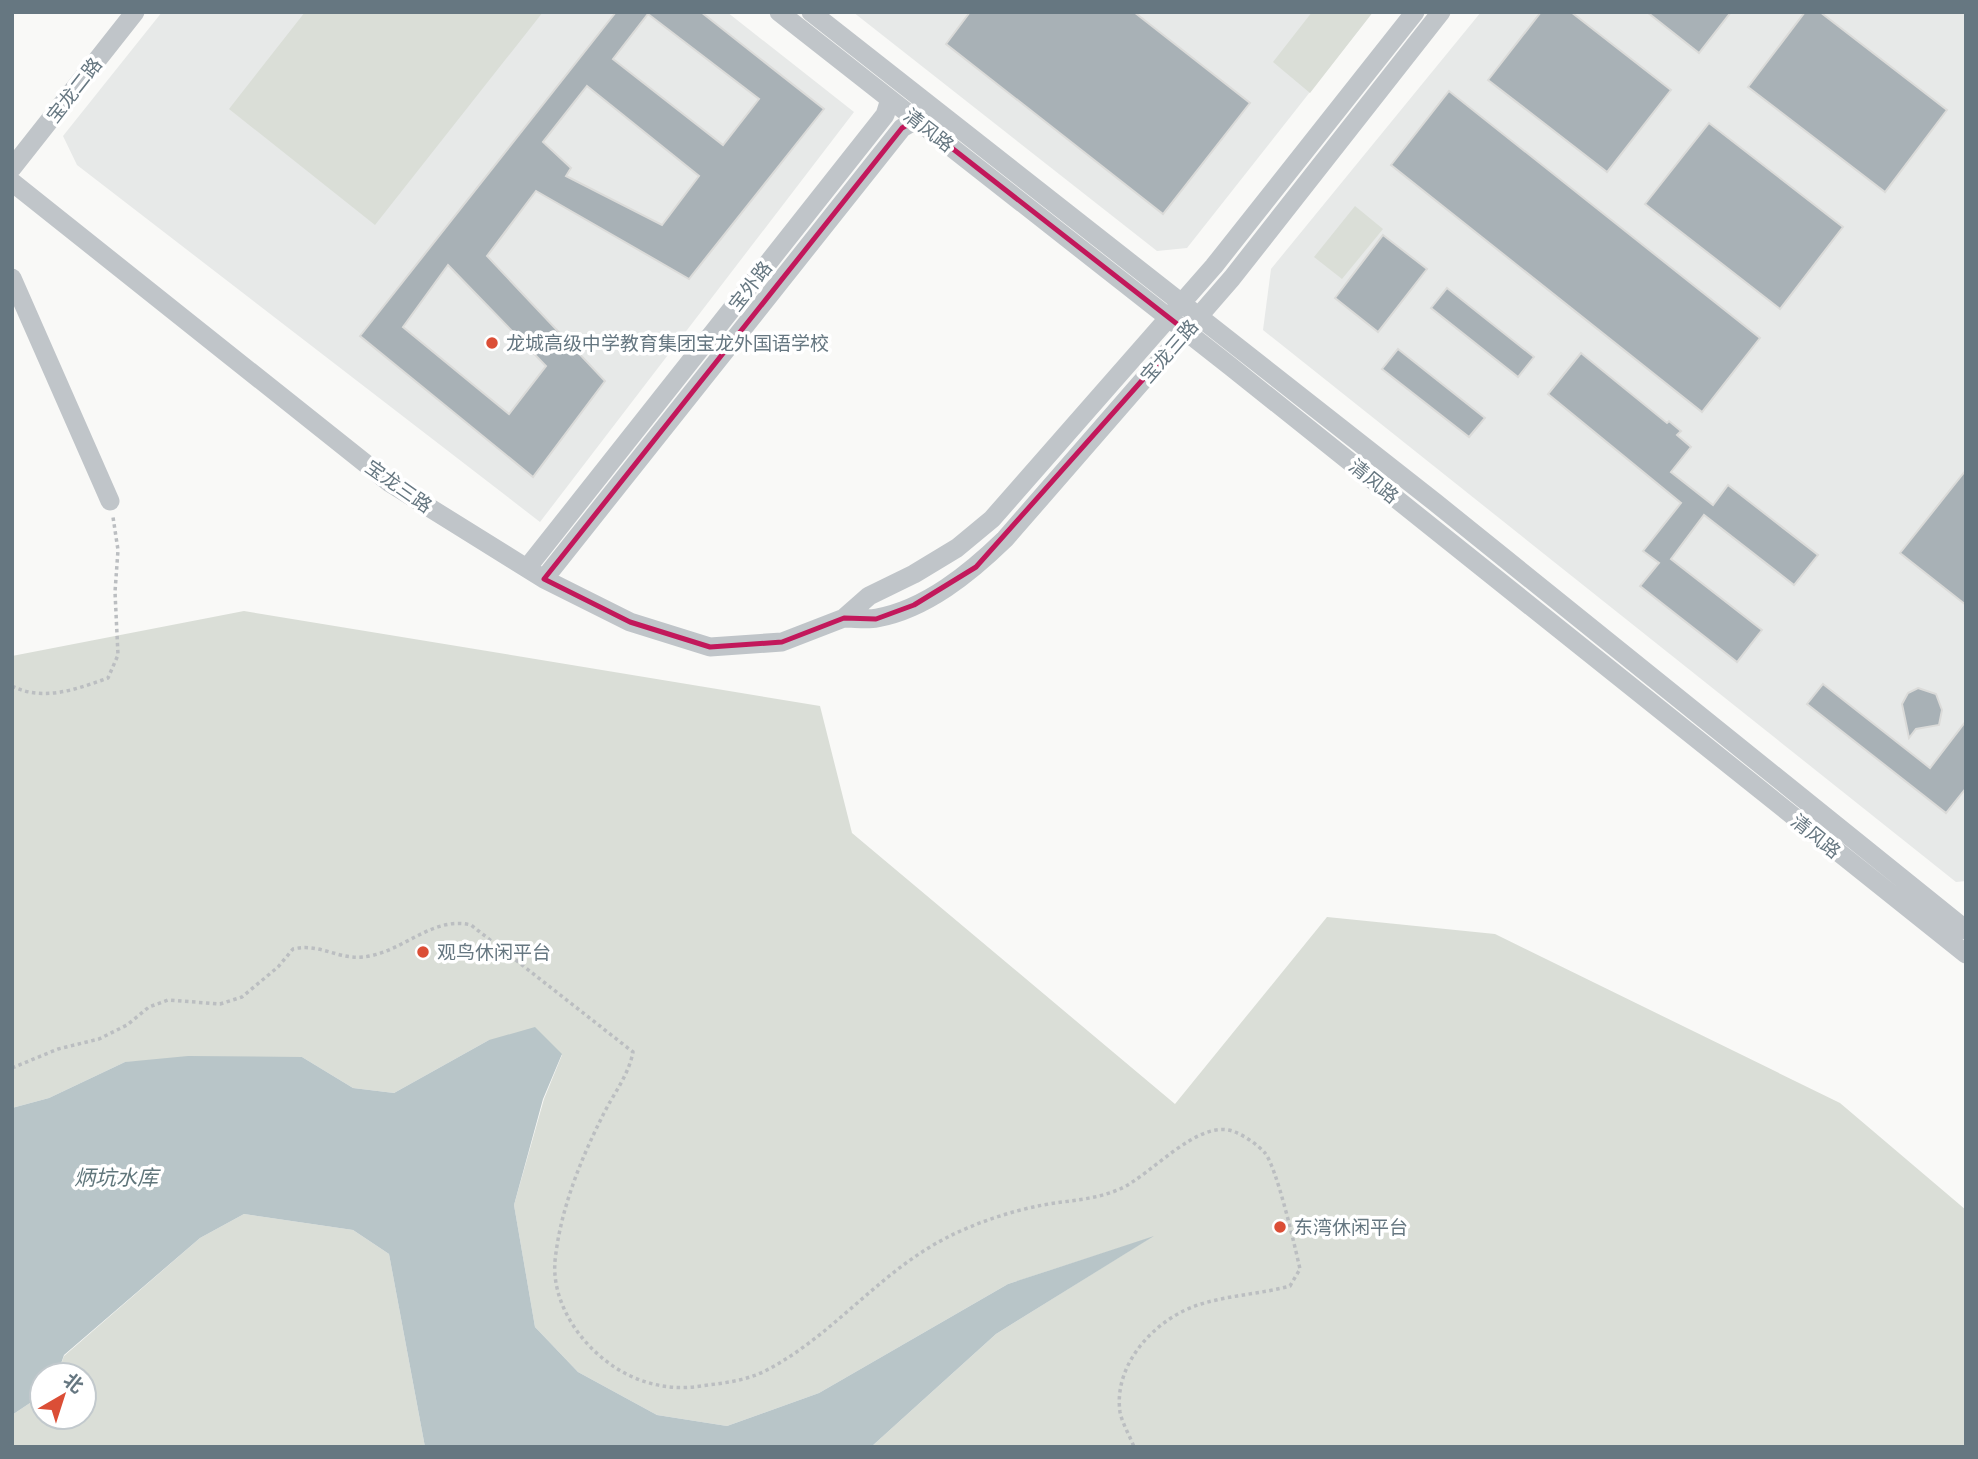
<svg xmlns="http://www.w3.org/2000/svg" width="1978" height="1459" font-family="Overpass,'Noto Sans SC',sans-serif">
  <rect width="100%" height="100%" fill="#f9f9f7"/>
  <path fill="#e7e9e8" d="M162 12H727L854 112 540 522 77 165 63 136Z
    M853 12H1373L1187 248 1157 251Z
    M1481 12H1966V881L1956 882 1263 330 1271 269Z"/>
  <path fill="#daded7" d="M305 12H543L375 225 229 109Z
    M1312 12H1373L1310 93 1273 62Z
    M1355 206 1383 229 1342 279 1314 257Z
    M244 611 820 706 852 833 1175 1104 1327 917 1495 934 1840 1103 1966 1210V1447H871L996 1334 1150 1238 1008 1284 819 1393 727 1426 657 1415 578 1372 535 1327 514 1205 544 1099 562 1055 489 1040 394 1093 353 1088 302 1057 125 1062 49 1098 12 1108V656Z
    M244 1214 353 1230 389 1254 425 1447H12V1415L42 1395V1417H84V1375H57L64 1356 200 1238Z"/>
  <path fill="#b8c5c8" d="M535 1027 562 1054 543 1099 514 1205 535 1327 578 1372 657 1415 727 1426 819 1393 1008 1284 1154 1236 996 1334 871 1447H425L389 1254 353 1230 244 1214 200 1238 64 1355 57 1375H42V1395L12 1415V1108L49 1098 125 1062 188 1056 302 1057 353 1088 394 1093 489 1040Z"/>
  <path fill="#a8b1b6" stroke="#dbdbd9" stroke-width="2" fill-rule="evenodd" d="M616 12H701L824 109 689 279 536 191 487 256 605 381 533 477 360 336ZM648 14 759 99 723 145 613 59ZM587 86 699 176 662 225 566 176 571 168 543 142ZM448 265 546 366 509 414 403 327Z
    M970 12H1134L1250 103 1163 214 946 44Z
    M1541 12H1571L1671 90 1607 172 1488 80Z
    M1647 12H1731L1699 53Z
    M1805 12H1820L1947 110 1885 192 1748 87Z
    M1449 91 1760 338 1702 412 1391 165Z
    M1709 123 1843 227 1780 309 1645 204Z
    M1383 235 1427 269 1378 332 1335 298Z
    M1447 288 1534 357 1518 377 1431 308Z
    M1398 349 1485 418 1469 437 1382 369Z
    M1581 353 1667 423 1669 421 1681 431 1677 435 1691 447 1671 472 1713 505 1728 485 1818 555 1794 585 1704 515 1671 559 1762 630 1737 662 1640 586 1659 563 1643 551 1681 503 1548 394Z
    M1966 470V605L1900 553Z
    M1823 684 1930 768 1966 721V788L1946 813 1807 704Z
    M1918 688 1936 694 1942 710 1939 725 1916 729 1909 738 1902 704 1908 693Z"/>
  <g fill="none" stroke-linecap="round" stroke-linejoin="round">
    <path stroke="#bbbec1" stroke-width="3.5" stroke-dasharray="3.5 3.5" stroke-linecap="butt" d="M12 686C43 702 77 689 108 678L118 655 115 592 118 550 113 517
      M12 1068 58 1049 99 1039 127 1025 149 1007 168 1000 220 1004 242 997 278 967 293 949C323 942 341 964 374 955 407 947 436 916 471 925L633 1052C628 1077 613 1094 602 1117 580 1161 560 1211 555 1261 552 1297 573 1333 600 1356 627 1380 664 1392 701 1386 723 1383 745 1381 765 1371 833 1336 878 1273 946 1238 975 1223 1011 1211 1043 1205 1070 1200 1095 1200 1120 1189 1153 1174 1199 1117 1235 1132 1245 1136 1258 1145 1265 1153 1277 1168 1295 1247 1300 1269L1290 1286C1261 1294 1230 1295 1201 1304 1157 1317 1113 1363 1120 1412 1122 1423 1130 1436 1134 1447"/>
    <path stroke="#c0c5c9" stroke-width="19" d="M779 12 1230 366 1966 954
      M811 12 1436 503 1966 930
      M12 168 135 12
      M12 182 390 483 544 579 630 622 710 647 782 642 844 618 869 596 914 574 957 548 992 519 1214 266 1415 12
      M12 278 110 501
      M527 568 885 115 890 99
      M544 579 902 128 916 120
      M844 618C855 618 867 620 877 618 926 609 970 573 1005 539L1232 278 1441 12"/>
  </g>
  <path fill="none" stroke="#c2185b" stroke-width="5" stroke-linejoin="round" d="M916 120 1186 331 976 567 914 605 876 619 844 618 782 642 710 647 630 622 544 579 902 128Z"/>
  <g fill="#db4e36" stroke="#fff" stroke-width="2.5">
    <circle cx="492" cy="343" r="7"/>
    <circle cx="423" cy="952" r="7"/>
    <circle cx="1280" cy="1227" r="7"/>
  </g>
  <g text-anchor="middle" stroke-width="7" stroke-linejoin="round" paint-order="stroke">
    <g font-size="19" fill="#667781" stroke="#fff">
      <text transform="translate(74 90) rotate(-52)" y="7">宝龙二路</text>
      <text transform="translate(929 130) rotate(38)" y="7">清风路</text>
      <text transform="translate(750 286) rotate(-52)" y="7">宝外路</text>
      <text transform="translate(1169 351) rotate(-49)" y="7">宝龙三路</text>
      <text transform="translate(1374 481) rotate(39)" y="7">清风路</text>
      <text transform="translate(399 486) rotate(35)" y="7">宝龙三路</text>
      <text transform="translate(1816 836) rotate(39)" y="7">清风路</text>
    </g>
    <g font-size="19" fill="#667781" stroke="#fff" text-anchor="start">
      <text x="506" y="350">龙城高级中学教育集团宝龙外国语学校</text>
      <text x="437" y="959">观鸟休闲平台</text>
      <text x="1294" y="1234">东湾休闲平台</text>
    </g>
    <g font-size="21" font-style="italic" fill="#60767b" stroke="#fff">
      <text x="116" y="1185">炳坑水库</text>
    </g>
  </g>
  <rect width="1978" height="1459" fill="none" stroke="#667781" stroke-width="28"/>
  <g transform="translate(63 1396) rotate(39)"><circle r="33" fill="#ffffff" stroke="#c2c9cd" stroke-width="2"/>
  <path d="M0-5L12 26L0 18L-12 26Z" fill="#db4e36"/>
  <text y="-10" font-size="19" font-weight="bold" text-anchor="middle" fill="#667781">北</text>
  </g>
</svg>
